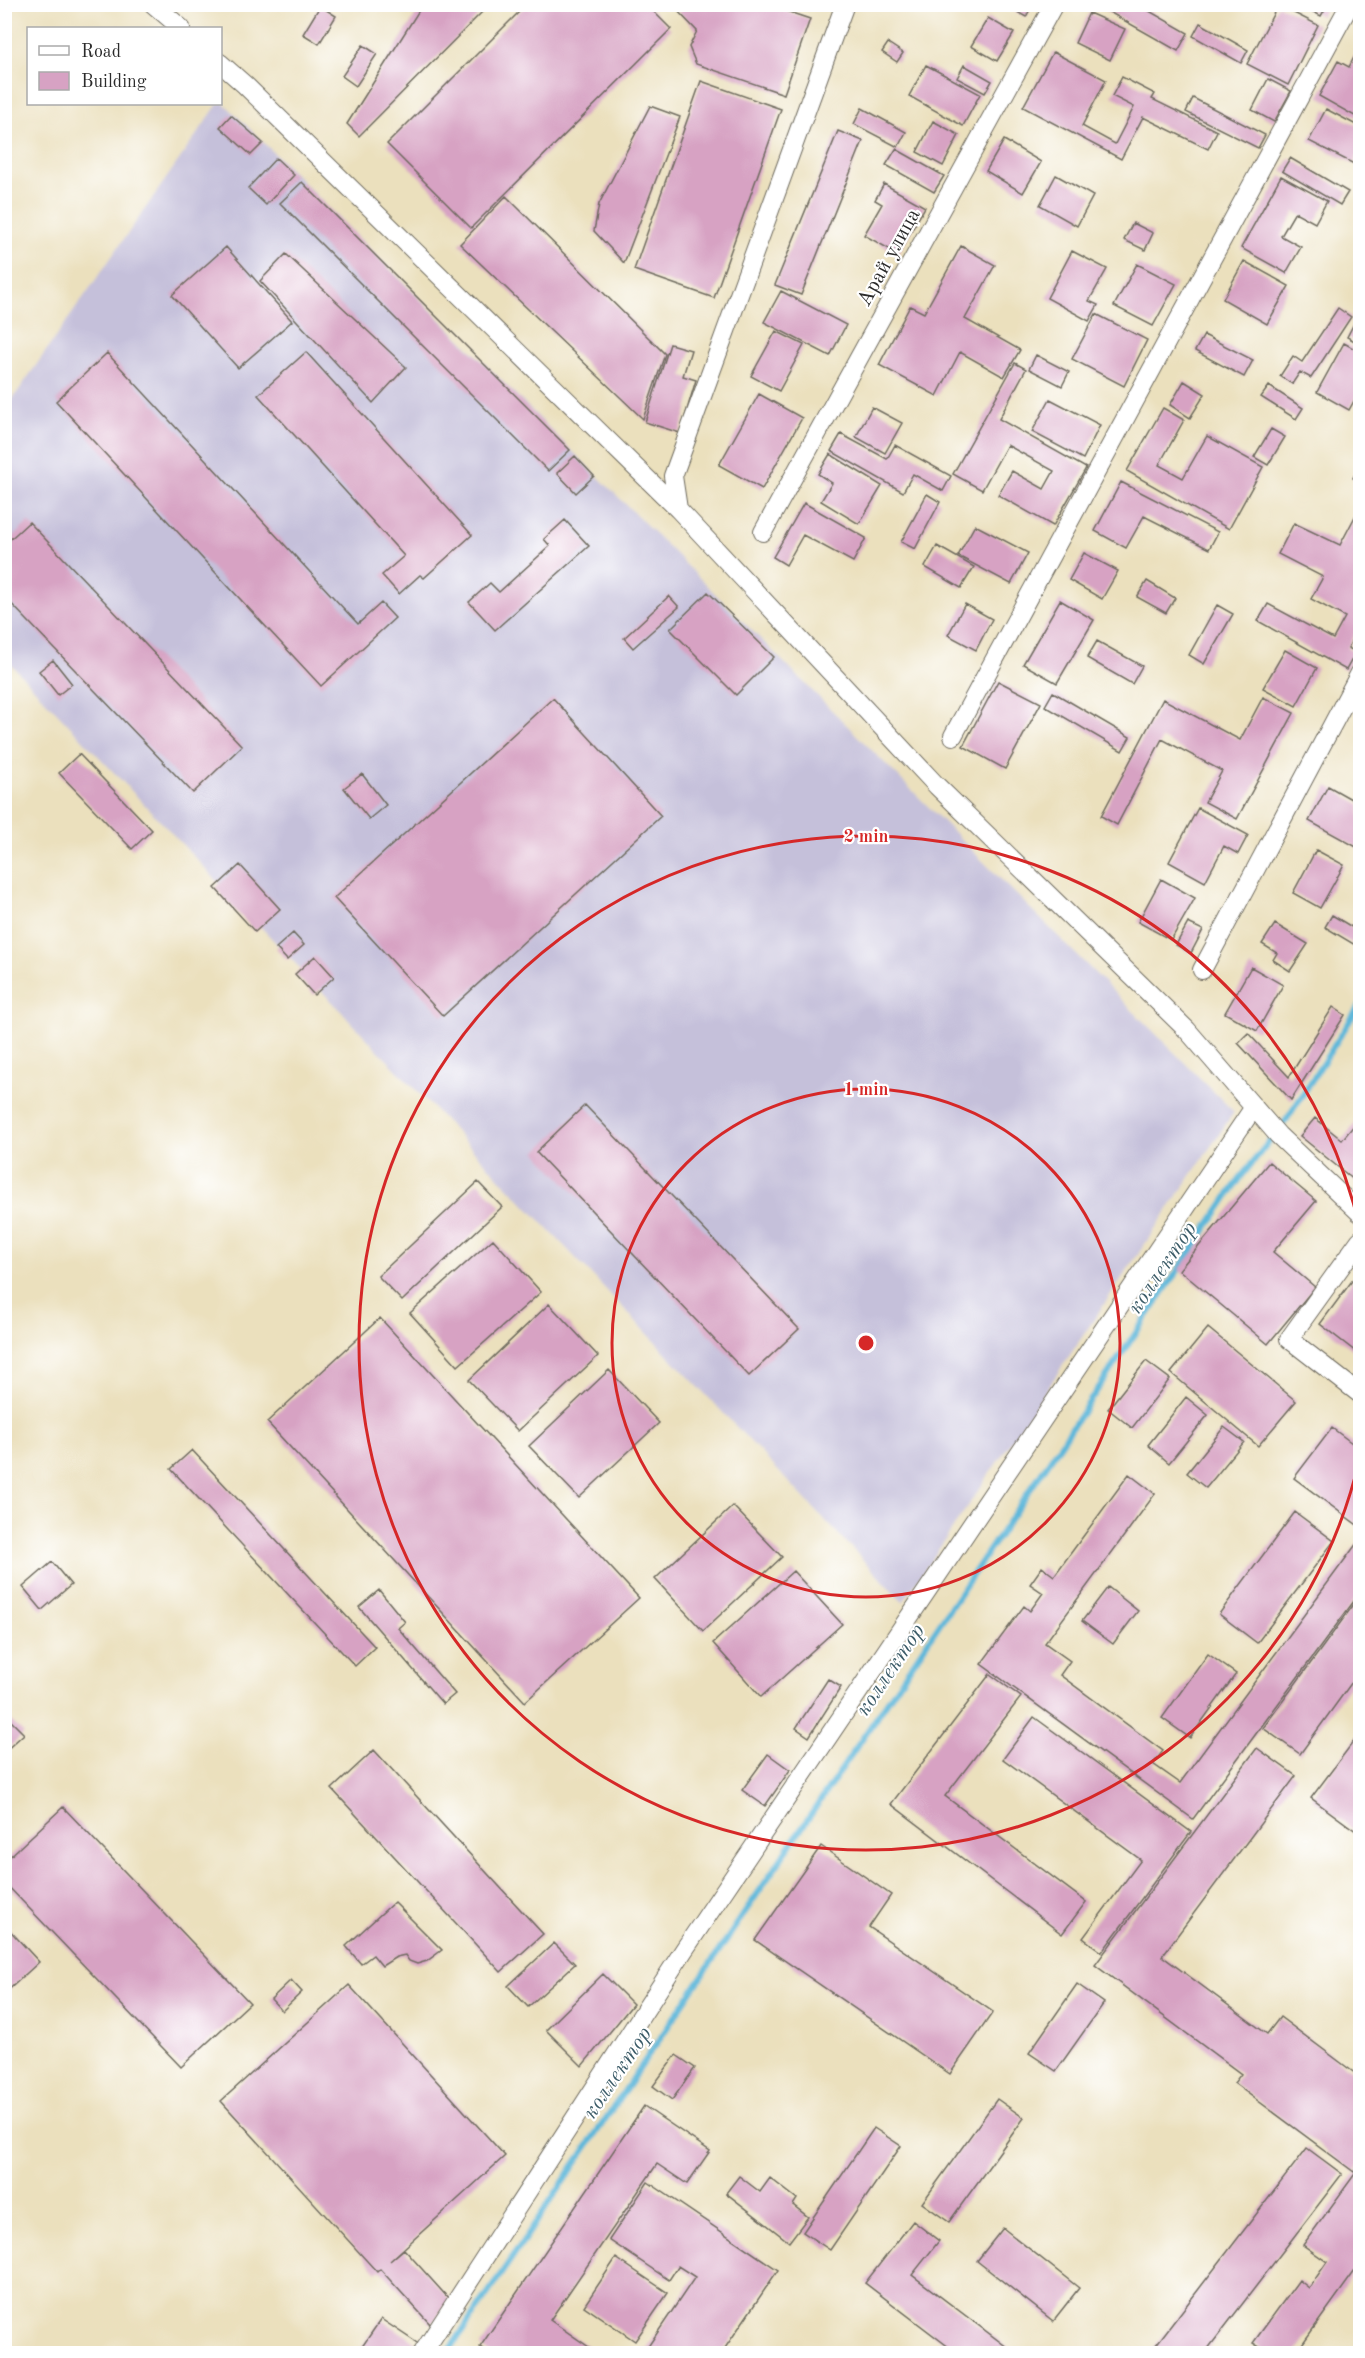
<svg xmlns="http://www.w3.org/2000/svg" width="1365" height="2358" font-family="'Old Standard TT',serif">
  <rect width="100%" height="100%" fill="#fff"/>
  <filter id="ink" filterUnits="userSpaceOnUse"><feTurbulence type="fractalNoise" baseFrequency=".0167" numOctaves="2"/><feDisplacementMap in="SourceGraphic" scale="12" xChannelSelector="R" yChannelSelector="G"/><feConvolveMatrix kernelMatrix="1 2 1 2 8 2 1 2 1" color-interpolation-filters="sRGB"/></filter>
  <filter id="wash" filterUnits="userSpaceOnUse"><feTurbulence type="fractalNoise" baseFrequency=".008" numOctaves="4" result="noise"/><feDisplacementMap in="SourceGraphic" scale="24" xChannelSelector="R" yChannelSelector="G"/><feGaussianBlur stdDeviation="1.35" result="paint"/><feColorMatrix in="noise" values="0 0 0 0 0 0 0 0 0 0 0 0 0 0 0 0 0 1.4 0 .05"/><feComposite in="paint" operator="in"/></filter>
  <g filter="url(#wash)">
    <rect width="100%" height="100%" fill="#ebe0bd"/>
    <path fill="#c5c0da" d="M221 100 1234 1112 903 1602 5 658V410L218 104H220Z"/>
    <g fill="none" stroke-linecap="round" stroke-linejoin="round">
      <path stroke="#5db7da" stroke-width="6" d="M447 2354 1241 1177 1287 1119 1360 1005"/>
    </g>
    <g id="blocks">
      <path fill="#d7a2c3" d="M423 4H490L359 136 347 124Z
        M527 4H646L671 29 471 228 387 144Z
        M671 4H785L783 10 810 19 784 94 696 64 689 47 697 31Z
        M1003 4H1033L1026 17Z
        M1095 4H1137L1188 33 1178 51Z
        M1298 4H1328L1321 16Z
        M1278 5 1318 25 1288 85 1247 64Z
        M320 6 336 16 319 44 303 34Z
        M1089 13 1125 29 1110 60 1075 43Z
        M988 18 1014 33 997 61 971 46Z
        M1200 23 1248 50 1241 63 1193 36Z
        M888 43 903 53 897 62 882 52Z
        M363 45 377 54 356 86 342 76Z
        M1360 46V119L1319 96 1338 61 1349 67Z
        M1053 52 1106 80 1082 126 1115 144 1134 107 1112 96 1122 77 1155 94 1152 99 1217 131 1208 149 1143 117 1121 159 1023 107Z
        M926 65 980 94 963 126 909 96Z
        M964 65 992 81 985 93 957 78Z
        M1268 79 1291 91 1274 122 1252 110Z
        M701 81 781 109 714 298 634 270Z
        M1193 98 1265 135 1258 148 1186 112Z
        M650 106 680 117 624 263 594 231 599 204Z
        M862 108 906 132 898 147 854 124Z
        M1326 109 1360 127V152L1354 164 1309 141Z
        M231 115 263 143 251 155 220 127Z
        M933 121 959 135 943 166 917 152Z
        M838 131 863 141 801 295 775 285Z
        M1004 140 1041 162 1023 193 986 171Z
        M896 149 944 176 934 192 886 165Z
        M276 158 294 175 266 205 248 188Z
        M1290 158 1348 192 1340 205 1282 171Z
        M1056 175 1093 196 1077 226 1040 205Z
        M1281 176 1327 201 1315 223 1295 212 1281 236 1301 247 1286 273 1241 248Z
        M302 182 570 450 548 471 280 203Z
        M884 184 925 207 898 254 864 235 882 204 875 200Z
        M506 196 665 354 643 419 460 244Z
        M1133 223 1153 233 1145 250 1124 240Z
        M961 246 995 265 965 319 1020 350 1004 377 960 352 937 396 879 365 910 306 924 313Z
        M226 247 292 321 238 368 172 295Z
        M1072 251 1107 269 1089 301 1098 305 1089 321 1047 298Z
        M286 254 406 367 373 403 260 281Z
        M1244 261 1289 286 1267 324 1223 299Z
        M1137 264 1176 284 1153 326 1114 306Z
        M781 291 846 325 830 356 764 322Z
        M1338 308 1351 317 1311 378 1300 372 1292 384 1280 376 1293 356 1302 362Z
        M1360 312V344L1347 337Z
        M1096 314 1147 340 1124 386 1072 359Z
        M776 331 804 345 779 391 751 376Z
        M1204 335 1253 360 1244 377 1195 351Z
        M1344 343 1360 352V390L1349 410 1317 392Z
        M670 344 691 350 683 376 696 380 680 433 645 422Z
        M306 352 472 535 424 578 420 575 399 594 382 575 404 556 258 395Z
        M107 353 358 624 381 603 395 618 321 686 56 401Z
        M1036 355 1069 372 1062 386 1029 369Z
        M1015 363 1026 369 999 419 1086 468 1053 526 998 495 1012 471 1044 489 1054 471 1007 445 982 490 953 474Z
        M1184 381 1205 394 1190 418 1170 405Z
        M1269 386 1303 408 1296 419 1261 397Z
        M759 394 802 418 762 489 719 465Z
        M1050 399 1100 425 1083 459 1032 432Z
        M872 407 902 423 885 453 856 437Z
        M1163 408 1184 420 1159 465 1183 478 1207 436 1263 467 1229 529 1127 471Z
        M1271 429 1285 437 1268 465 1254 457Z
        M841 434 887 459 895 445 951 476 943 491 913 474 903 492 831 451Z
        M830 454 882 486 859 524 821 501 832 483 818 474Z
        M575 456 594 476 576 493 557 473Z
        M1360 464V482L1353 478Z
        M1121 482 1218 532 1209 549 1144 516 1126 548 1095 531Z
        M927 494 940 502 915 549 901 542Z
        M804 503 866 538 853 562 803 535 786 565 773 557Z
        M1360 507V624L1348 648 1356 652 1346 670 1258 621 1268 604 1333 639 1345 617 1311 599 1323 577 1278 554 1294 523 1340 545Z
        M565 520 589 546 495 630 469 602 490 583 499 592 550 546 544 539Z
        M29 522 242 746 193 793 4 596V545Z
        M975 525 1028 553 1011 584 958 556Z
        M937 546 974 567 961 588 925 567Z
        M1084 553 1118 571 1102 599 1069 580Z
        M1147 581 1175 598 1166 613 1137 597Z
        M708 592 774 657 736 695 670 629Z
        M669 596 679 607 633 648 624 638Z
        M1060 600 1094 620 1057 683 1023 664Z
        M965 604 992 619 976 650 948 635Z
        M1217 605 1233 614 1204 664 1189 655Z
        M1097 641 1142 666 1132 684 1087 658Z
        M1285 650 1317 668 1296 706 1263 688Z
        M53 660 72 684 58 695 39 671Z
        M998 681 1041 703 1005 769 963 746Z
        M1053 692 1130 737 1122 751 1045 706Z
        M1263 697 1294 713 1237 819 1205 802 1222 771 1162 739 1117 825 1101 816 1163 699 1240 740Z
        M553 698 661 816 443 1016 334 898Z
        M79 754 152 830 132 849 59 773Z
        M362 774 386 805 369 819 344 788Z
        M1328 786 1360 804V849L1309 821Z
        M1198 808 1248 835 1238 854 1224 846 1205 882 1169 862Z
        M1316 850 1344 865 1320 908 1293 893Z
        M240 865 280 909 255 932 215 888Z
        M1161 879 1195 898 1171 940 1138 922Z
        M1332 915 1360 932V948L1325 927Z
        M1188 923 1203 930 1191 953 1176 945Z
        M1275 924 1308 944 1290 971 1273 960 1277 953 1262 944Z
        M293 933 304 945 287 960 276 948Z
        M315 956 334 977 314 995 295 974Z
        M1251 967 1283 985 1257 1031 1225 1013Z
        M1333 1007 1345 1015 1291 1100 1238 1043 1248 1033 1289 1077Z
        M585 1105 799 1329 749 1376 536 1152Z
        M1315 1118 1342 1140 1360 1118V1185L1300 1136Z
        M1269 1162 1316 1201 1273 1252 1315 1287 1268 1344 1179 1270Z
        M478 1182 502 1207 402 1301 378 1276Z
        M493 1239 541 1292 458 1366 410 1313Z
        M1360 1270V1355L1320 1324Z
        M549 1304 598 1356 518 1431 469 1380Z
        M380 1318 639 1598 525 1702 267 1422Z
        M1208 1328 1296 1401 1258 1446 1171 1373Z
        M1146 1361 1170 1379 1132 1428 1108 1409Z
        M609 1370 659 1423 579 1498 529 1446Z
        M1186 1397 1208 1415 1169 1463 1148 1445Z
        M1224 1427 1244 1442 1206 1488 1187 1473Z
        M1332 1428 1360 1449V1527L1294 1478Z
        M192 1450 375 1647 355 1666 171 1469Z
        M1129 1474 1155 1494 1045 1643 1070 1661 1060 1675 1163 1751 1153 1764 1180 1783 1360 1539V1593L1193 1819 981 1664 1024 1606 1030 1611 1043 1593 1030 1584 1042 1567 1054 1576Z
        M733 1506 782 1557 703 1631 655 1579Z
        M1295 1512 1334 1541 1257 1643 1219 1614Z
        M52 1562 71 1585 42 1610 23 1587Z
        M793 1571 842 1624 761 1697 713 1643Z
        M1108 1587 1138 1611 1113 1644 1082 1621Z
        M379 1590 405 1622 398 1628 455 1694 443 1704 359 1607Z
        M1360 1596V1671L1300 1754 1263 1728Z
        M1208 1654 1236 1674 1190 1738 1162 1718Z
        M990 1674 1021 1697 945 1796 1086 1902 1062 1934 891 1804Z
        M828 1679 841 1687 809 1737 796 1728Z
        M4 1714 24 1734 4 1752Z
        M1034 1717 1191 1832 1102 1952 1083 1938 1141 1860 1003 1759Z
        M1360 1733V1834L1311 1798Z
        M1257 1748 1296 1776 1162 1956 1267 2034 1280 2017 1360 2077V2164L1354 2172 1234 2083 1241 2074 1095 1965Z
        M374 1750 543 1934 501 1972 332 1789Z
        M768 1754 790 1770 765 1806 742 1790Z
        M63 1807 250 2003 181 2067 4 1882V1862Z
        M821 1846 891 1895 869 1927 993 2012 950 2074 755 1940Z
        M394 1902 442 1950 427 1961 417 1964 409 1961 405 1955 396 1957 382 1966 373 1955 361 1964 346 1946Z
        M4 1924 39 1962 4 1994Z
        M554 1943 575 1964 528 2007 508 1986Z
        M603 1974 633 2004 582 2066 546 2030Z
        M291 1980 302 1992 282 2011 271 1999Z
        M1077 1984 1104 2003 1056 2071 1029 2053Z
        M349 1985 505 2156 390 2261 404 2249 450 2300 431 2325 380 2269 377 2272 221 2101Z
        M676 2055 695 2068 672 2100 653 2086Z
        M997 2099 1024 2118 949 2222 922 2203Z
        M644 2106 710 2151 687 2184 657 2164 550 2320 599 2354H490L480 2347Z
        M874 2128 901 2146 830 2250 803 2232Z
        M1307 2148 1342 2174 1204 2354H1149Z
        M1360 2167V2264L1295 2354H1257L1261 2348 1253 2343 1299 2280 1309 2288 1327 2262 1303 2245Z
        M739 2176 760 2192 770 2178 797 2199 793 2205 808 2217 789 2242 726 2193Z
        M648 2182 778 2270 721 2354H643L695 2277 678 2266 669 2280 609 2240Z
        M913 2221 939 2241 912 2275 1016 2354H958L865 2283Z
        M1003 2228 1079 2288 1053 2321 977 2261Z
        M616 2258 668 2293 635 2341 584 2306Z
        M381 2319 420 2345 415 2354H357Z"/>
    </g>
  </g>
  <g filter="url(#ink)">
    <use href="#blocks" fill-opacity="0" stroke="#6e6a5e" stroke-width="1.5"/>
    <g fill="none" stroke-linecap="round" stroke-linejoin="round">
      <defs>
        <path id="minor" d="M153 4 181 28
          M220 63 245 85 678 509 937 786 1187 1030 1278 1135 1360 1213
          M678 509 673 476 845 4
          M763 532 1054 4
          M953 736 1350 4
          M1202 970 1360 673
          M1360 1240 1289 1339 1360 1394
          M422 2354 684 1950 1254 1107"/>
      </defs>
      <use href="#minor" stroke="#6e6a5e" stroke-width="20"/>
      <use href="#minor" stroke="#fff" stroke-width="18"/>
    </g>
  </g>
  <g fill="none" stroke="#d62828" stroke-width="3">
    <circle cx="866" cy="1343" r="254"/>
    <path d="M1360 1457A507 507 0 1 1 1360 1229"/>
  </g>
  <g text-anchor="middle" stroke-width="4.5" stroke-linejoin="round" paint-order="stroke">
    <g font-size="21" fill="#2b2b2b" stroke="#fff">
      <text transform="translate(888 257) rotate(-61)" y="7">Арай улица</text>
    </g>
    <g font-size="22" font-style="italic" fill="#3c5c68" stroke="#fff">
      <text transform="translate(1161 1267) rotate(-56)" y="8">коллектор</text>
      <text transform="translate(889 1669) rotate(-56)" y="8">коллектор</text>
      <text transform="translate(616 2072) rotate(-56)" y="8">коллектор</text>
    </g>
  </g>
  <circle cx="866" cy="1343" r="9" fill="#d62828" stroke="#fff" stroke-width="3"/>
  <g font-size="18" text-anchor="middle" font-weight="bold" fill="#d62828" stroke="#fff" stroke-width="4.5" stroke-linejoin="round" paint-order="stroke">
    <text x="866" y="842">2 min</text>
    <text x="866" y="1095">1 min</text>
  </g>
  <rect width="1365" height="2358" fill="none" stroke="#fff" stroke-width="24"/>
  <rect x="27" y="27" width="195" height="78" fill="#ffffff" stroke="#aaaaaa" stroke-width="1.5"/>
  <rect x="39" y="46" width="30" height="9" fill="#ffffff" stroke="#aaaaaa" stroke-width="1.5"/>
  <text x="81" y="57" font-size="18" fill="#2b2b2b">Road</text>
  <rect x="39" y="72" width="30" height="18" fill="#d7a2c3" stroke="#aaaaaa" stroke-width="1.5"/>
  <text x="81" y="87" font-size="18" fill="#2b2b2b">Building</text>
</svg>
